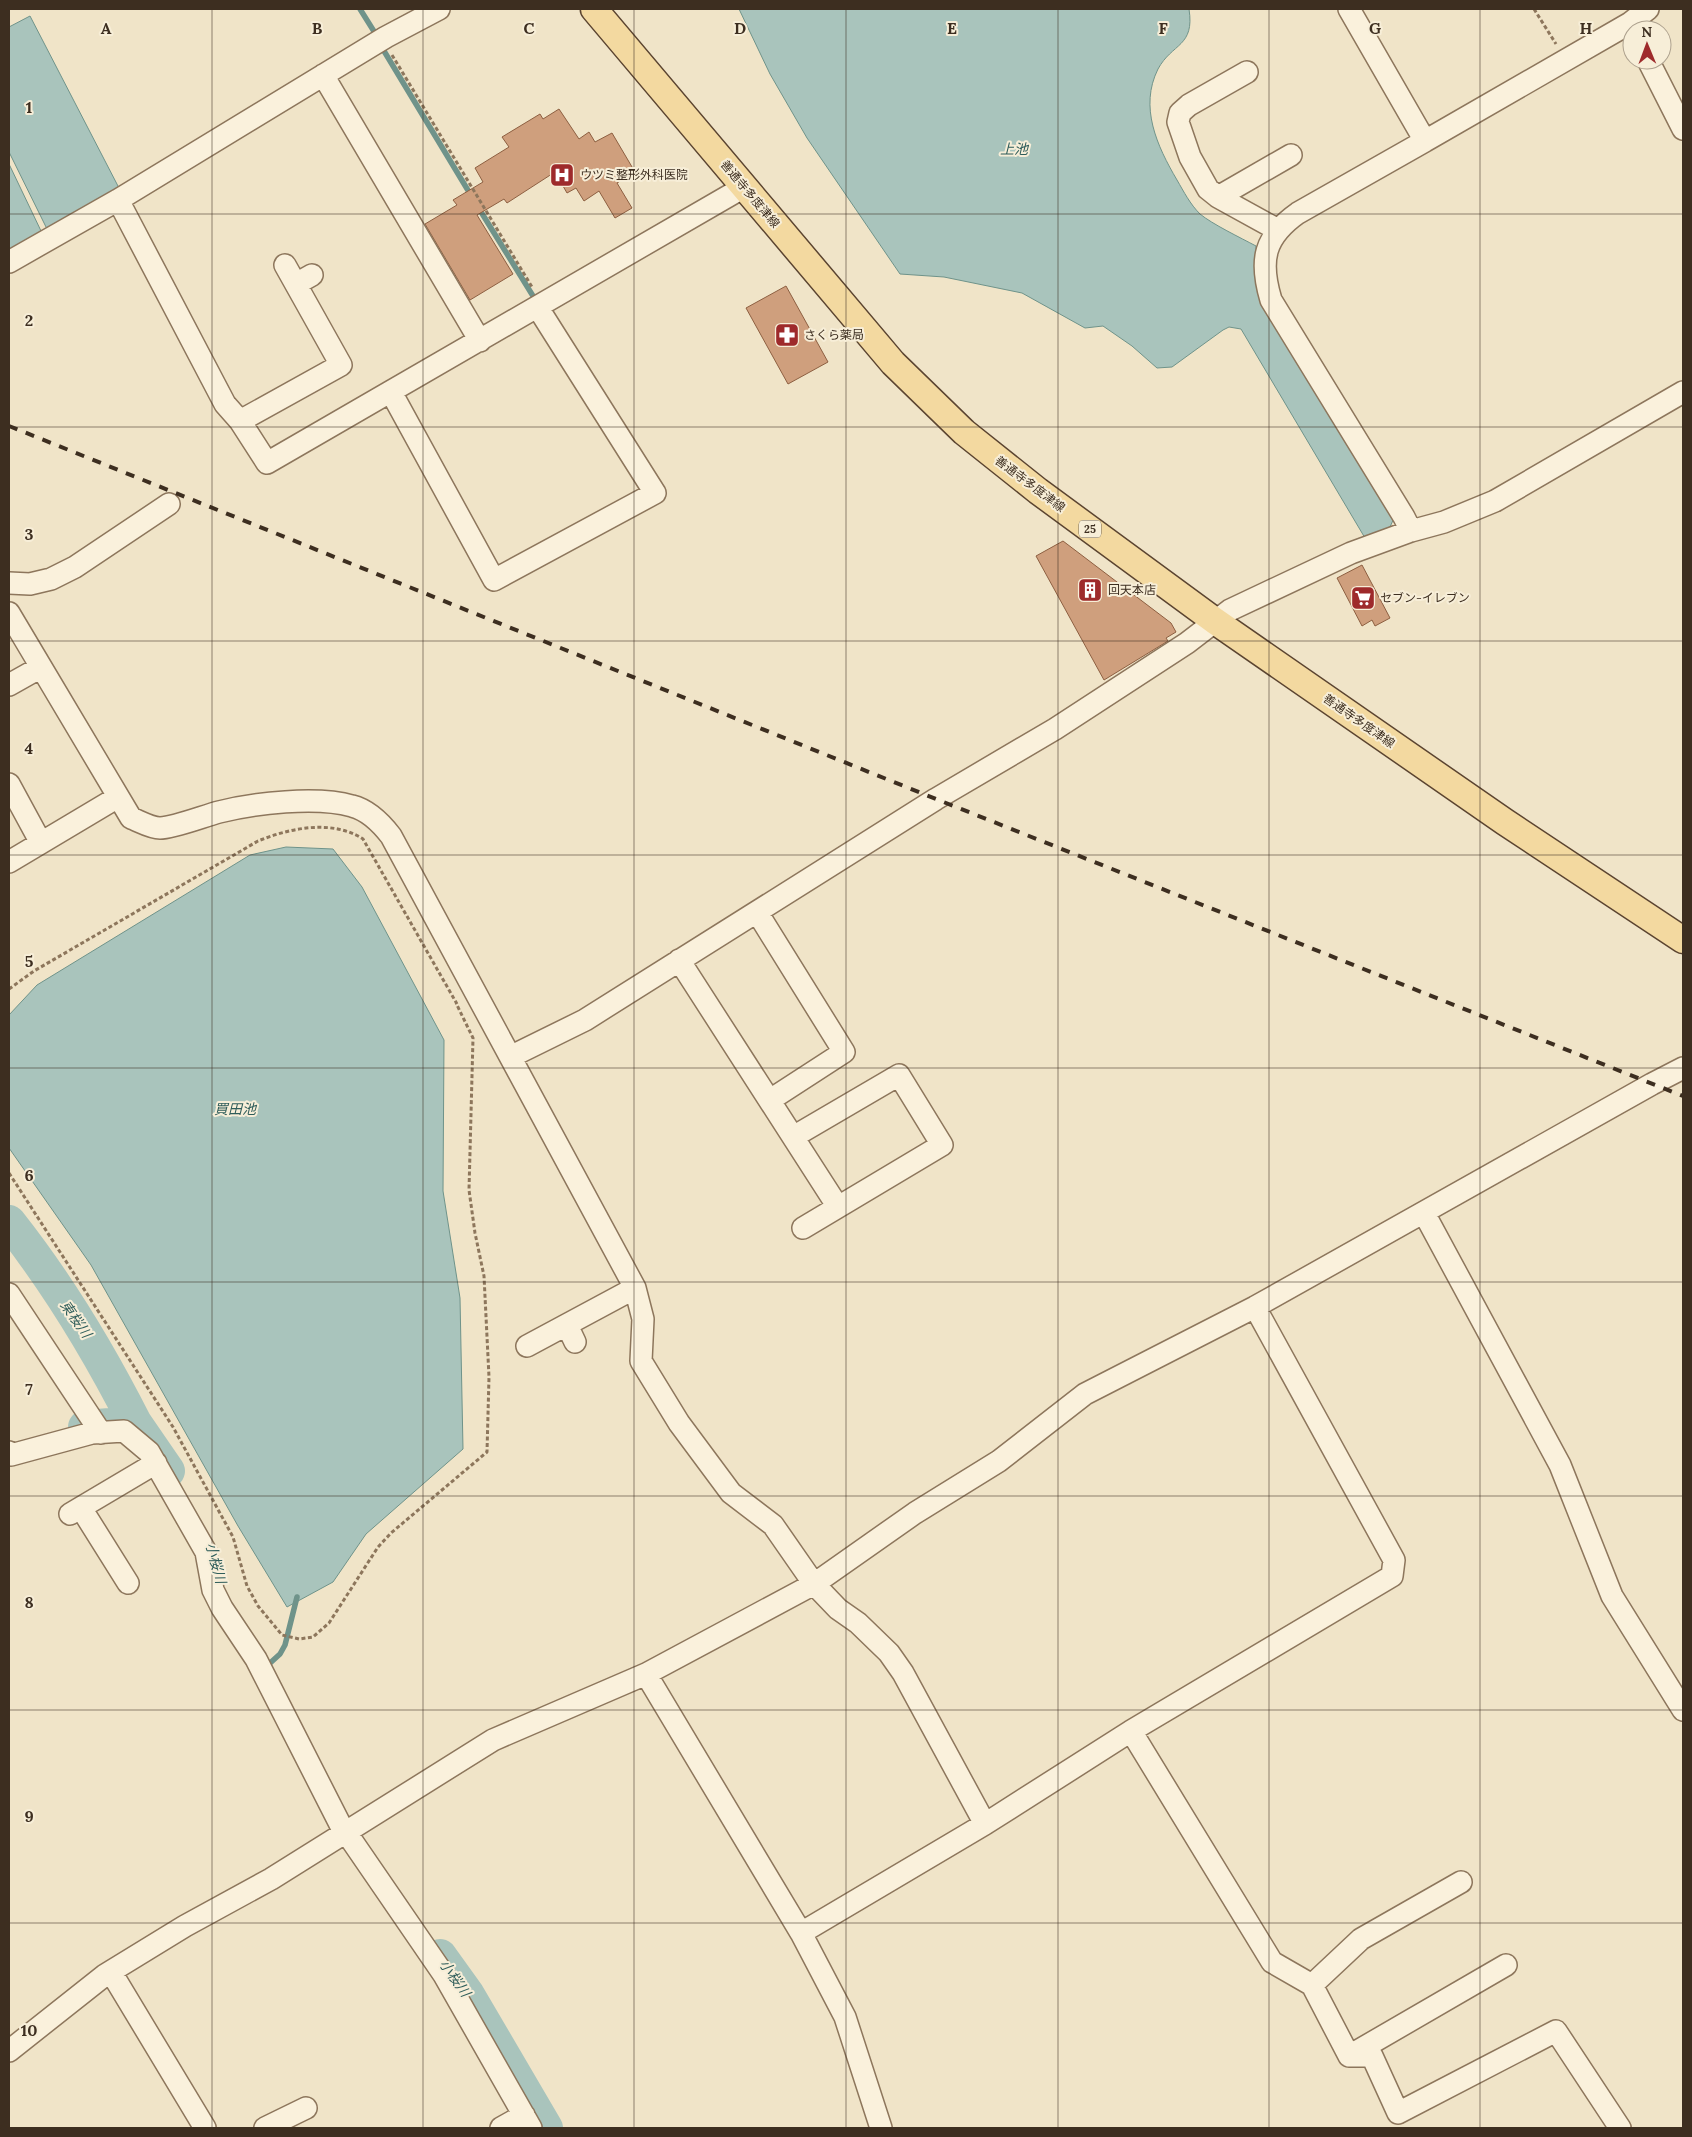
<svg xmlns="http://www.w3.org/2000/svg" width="1692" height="2137" font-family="Lora,'Noto Sans JP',serif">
  <rect width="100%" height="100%" fill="#f0e4c8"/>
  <path fill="#a9c4bc" stroke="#6f938a" d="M739 9H1189C1195 47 1172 43 1158 69 1139 107 1157 146 1177 180 1184 192 1190 204 1200 214 1212 224 1241 238 1256 246L1257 282 1394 518 1390 527 1365 538 1241 329 1229 327 1223 330 1172 367 1157 368 1132 346 1103 326 1085 328 1022 293 944 277 900 274 807 138 770 74Z
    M30 16 119 188 47 229 9 152V27Z
    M9 164 42 233 9 251Z
    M286 847 333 849 362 887 444 1040 443 1191 460 1298 463 1449 366 1534 333 1582 287 1607 238 1526 91 1265 9 1148V1015L37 985 250 855Z"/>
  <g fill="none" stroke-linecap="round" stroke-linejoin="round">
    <path stroke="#6f938a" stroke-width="5.5" d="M360 9 375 33
      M381 46 472 197
      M478 207 533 296
      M269 1664 280 1654 285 1645 297 1597"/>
    <path stroke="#a9c4bc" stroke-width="34" d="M9 1222C58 1284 99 1352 135 1423
      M85 1427 135 1423 168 1471
      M440 1956 468 1995 546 2128"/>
  </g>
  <path fill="#cf9f7d" stroke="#8d5f41" d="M559 109 579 139 589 132 595 142 612 133 635 172 617 183 632 208 615 218 599 191 584 201 576 188 567 193 555 172 507 203 504 199 477 215 513 274 470 300 425 224 457 205 453 200 483 182 475 168 509 147 502 137 540 114 543 119Z
    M786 286 828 362 788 384 746 308Z
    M1063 541 1171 623 1176 632 1166 638 1168 641 1104 680 1036 556Z
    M1362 565 1390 618 1375 626 1372 620 1362 626 1337 578Z"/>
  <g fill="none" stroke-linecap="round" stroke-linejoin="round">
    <defs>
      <path id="minor" d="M1349 9 1425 141 1298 213C1264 237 1259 260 1271 300L1404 517 1411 531
        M1648 60 1683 129
        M1247 72 1189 105 1180 113 1178 122 1190 157 1208 189 1218 197 1278 230
        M323 75 480 341
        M1425 141 1630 23 1648 9
        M1218 197 1291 155
        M118 200 225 404 240 421
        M9 262 118 200 386 37 439 9
        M285 265 341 365 240 421 267 463 744 187
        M296 284 312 275
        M391 392 494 580 655 493 538 308
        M9 583 30 584 51 579 75 567 169 504
        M9 613 131 818C139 821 151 828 160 828 173 828 204 816 219 812 254 803 317 796 352 806 368 810 381 823 391 836L635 1288 643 1319 641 1361 679 1423 731 1493 773 1525 814 1584 838 1609 858 1623 889 1653 903 1673 985 1824
        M9 685 41 667
        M9 784 41 843
        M9 862 118 797
        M757 912 844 1052 770 1100
        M679 960 838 1207
        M512 1056 585 1020 936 799 1055 729 1187 643 1230 610 1351 553 1411 531 1444 522 1495 501 1683 392
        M793 1137 899 1075 942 1145 803 1228
        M1424 1213 1560 1465 1612 1596 1683 1710
        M9 1294 101 1433
        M567 1325 575 1342
        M527 1346 635 1288
        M9 1452 11 1455 92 1433 124 1431 149 1452 206 1552 213 1590 222 1608 256 1659 344 1832 350 1838 444 1975 531 2128
        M81 1508 128 1583
        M70 1514 156 1463
        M646 1674 801 1933 845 2017 881 2128
        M1131 1731 1272 1962 1312 1985 1349 2056H1372L1398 2113 1556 2031 1620 2128
        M801 1933 985 1824 1131 1731 1392 1576 1394 1560 1255 1307
        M111 1972 205 2128
        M1312 1985 1361 1939 1461 1882
        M9 2051 105 1975 185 1926 271 1879 493 1740 646 1674 814 1584 915 1513 999 1461 1085 1394 1255 1307 1652 1084 1683 1068
        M1349 2056 1506 1965
        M265 2128 306 2108
        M501 2128 524 2115"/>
      <path id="major" d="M594 9 893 363 964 432 1038 491 1215 621 1505 822 1683 940"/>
    </defs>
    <use href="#minor" stroke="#8d765c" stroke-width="24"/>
    <use href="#major" stroke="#5b4430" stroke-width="29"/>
    <path stroke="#8d765c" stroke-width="3" stroke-dasharray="4 2.5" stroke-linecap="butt" d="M1534 9 1556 44
      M392 55 532 287
      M9 989 34 971 258 841C290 828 332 819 363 839L457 1004
      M9 1173 173 1427 233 1537 247 1586 258 1606 282 1635 299 1639 313 1637 329 1623 378 1547 391 1533 487 1452 489 1377 484 1276 475 1233 469 1190 473 1038 456 1003"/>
    <use href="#minor" stroke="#faf1dc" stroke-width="21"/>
    <use href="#major" stroke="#f3d9a0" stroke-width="26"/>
    <path stroke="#3d2e20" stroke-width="4" stroke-dasharray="9 9" stroke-linecap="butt" d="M9 426 936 799 1683 1096"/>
  </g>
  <path fill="none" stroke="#3d2e20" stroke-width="1" stroke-opacity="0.55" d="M212 9V2128M423 9V2128M634 9V2128M846 9V2128M1058 9V2128M1269 9V2128M1480 9V2128M9 214H1683M9 427H1683M9 641H1683M9 855H1683M9 1068H1683M9 1282H1683M9 1496H1683M9 1710H1683M9 1923H1683"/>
  <defs>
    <symbol id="hospital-square" viewBox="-11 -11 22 22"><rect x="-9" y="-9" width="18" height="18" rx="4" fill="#9e2a2b" stroke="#f7eed8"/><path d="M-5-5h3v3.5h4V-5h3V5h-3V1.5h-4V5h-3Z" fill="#fff"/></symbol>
    <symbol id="pharmacy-square" viewBox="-11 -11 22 22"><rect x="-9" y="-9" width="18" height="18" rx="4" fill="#9e2a2b" stroke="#f7eed8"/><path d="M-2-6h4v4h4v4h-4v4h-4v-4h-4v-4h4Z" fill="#fff"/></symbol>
    <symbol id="building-square" viewBox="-11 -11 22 22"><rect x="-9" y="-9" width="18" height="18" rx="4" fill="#9e2a2b" stroke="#f7eed8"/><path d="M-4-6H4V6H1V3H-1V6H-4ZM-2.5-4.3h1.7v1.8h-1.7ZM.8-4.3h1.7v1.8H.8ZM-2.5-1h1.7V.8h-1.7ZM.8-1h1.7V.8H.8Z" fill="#fff"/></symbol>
    <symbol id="supermarket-square" viewBox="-11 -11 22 22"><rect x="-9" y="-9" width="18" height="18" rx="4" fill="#9e2a2b" stroke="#f7eed8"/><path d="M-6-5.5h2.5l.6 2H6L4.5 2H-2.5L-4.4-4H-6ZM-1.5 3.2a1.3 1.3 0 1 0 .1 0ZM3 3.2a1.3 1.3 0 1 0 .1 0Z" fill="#fff"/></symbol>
  </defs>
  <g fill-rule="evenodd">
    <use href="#hospital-square" x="548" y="161" width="28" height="28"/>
    <use href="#pharmacy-square" x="773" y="321" width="28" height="28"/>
    <use href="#building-square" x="1076" y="576" width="28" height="28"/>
    <use href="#supermarket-square" x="1349" y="584" width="28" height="28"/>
  </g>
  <g text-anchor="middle" stroke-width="4" stroke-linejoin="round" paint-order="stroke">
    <rect fill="#f7eed8" stroke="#756857" stroke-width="1" x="1079" y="520.5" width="22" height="17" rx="4"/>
    <g font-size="11" font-weight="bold" fill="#3d2e20">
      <text x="1090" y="533">25</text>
    </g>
    <g font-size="12" fill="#3d2e20" stroke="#f7eed8" text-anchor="start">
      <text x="580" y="179">ウツミ整形外科医院</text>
      <text x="804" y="339">さくら薬局</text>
      <text x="1108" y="594">回天本店</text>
      <text x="1380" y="602">セブン-イレブン</text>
    </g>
    <g font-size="12" fill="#3d2e20" stroke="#f7eed8">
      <text transform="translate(750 194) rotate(50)" y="4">善通寺多度津線</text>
      <text transform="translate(1030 484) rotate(37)" y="4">善通寺多度津線</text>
      <text transform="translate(1359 721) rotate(35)" y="4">善通寺多度津線</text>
    </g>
    <g font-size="14" font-style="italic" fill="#2f5d5a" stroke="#f7eed8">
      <text x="1014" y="154">上池</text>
      <text x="235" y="1114">買田池</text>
      <text transform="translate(76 1319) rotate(55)" y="5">東桜川</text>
      <text transform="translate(216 1563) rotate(75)" y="5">小桜川</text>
      <text transform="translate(455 1978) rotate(55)" y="5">小桜川</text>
    </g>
  </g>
  <g font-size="16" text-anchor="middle" font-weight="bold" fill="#3d2e20" stroke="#f7eed8" stroke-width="4" stroke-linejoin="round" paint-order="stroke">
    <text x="106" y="34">A</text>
    <text x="317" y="34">B</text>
    <text x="529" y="34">C</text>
    <text x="740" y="34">D</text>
    <text x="952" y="34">E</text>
    <text x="1163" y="34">F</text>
    <text x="1375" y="34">G</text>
    <text x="1586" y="34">H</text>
    <text x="29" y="113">1</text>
    <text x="29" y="326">2</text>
    <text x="29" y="540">3</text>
    <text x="29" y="754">4</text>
    <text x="29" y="967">5</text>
    <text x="29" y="1181">6</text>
    <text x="29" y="1395">7</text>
    <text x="29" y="1608">8</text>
    <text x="29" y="1822">9</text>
    <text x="29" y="2036">10</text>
  </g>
  <rect width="1692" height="2137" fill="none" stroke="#3d2e20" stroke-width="20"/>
  <g transform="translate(1647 45) rotate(359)"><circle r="24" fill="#f7eed8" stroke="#ada18e"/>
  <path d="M0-4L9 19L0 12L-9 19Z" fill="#9e2a2b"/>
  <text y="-8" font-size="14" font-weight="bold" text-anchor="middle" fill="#3d2e20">N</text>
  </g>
</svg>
